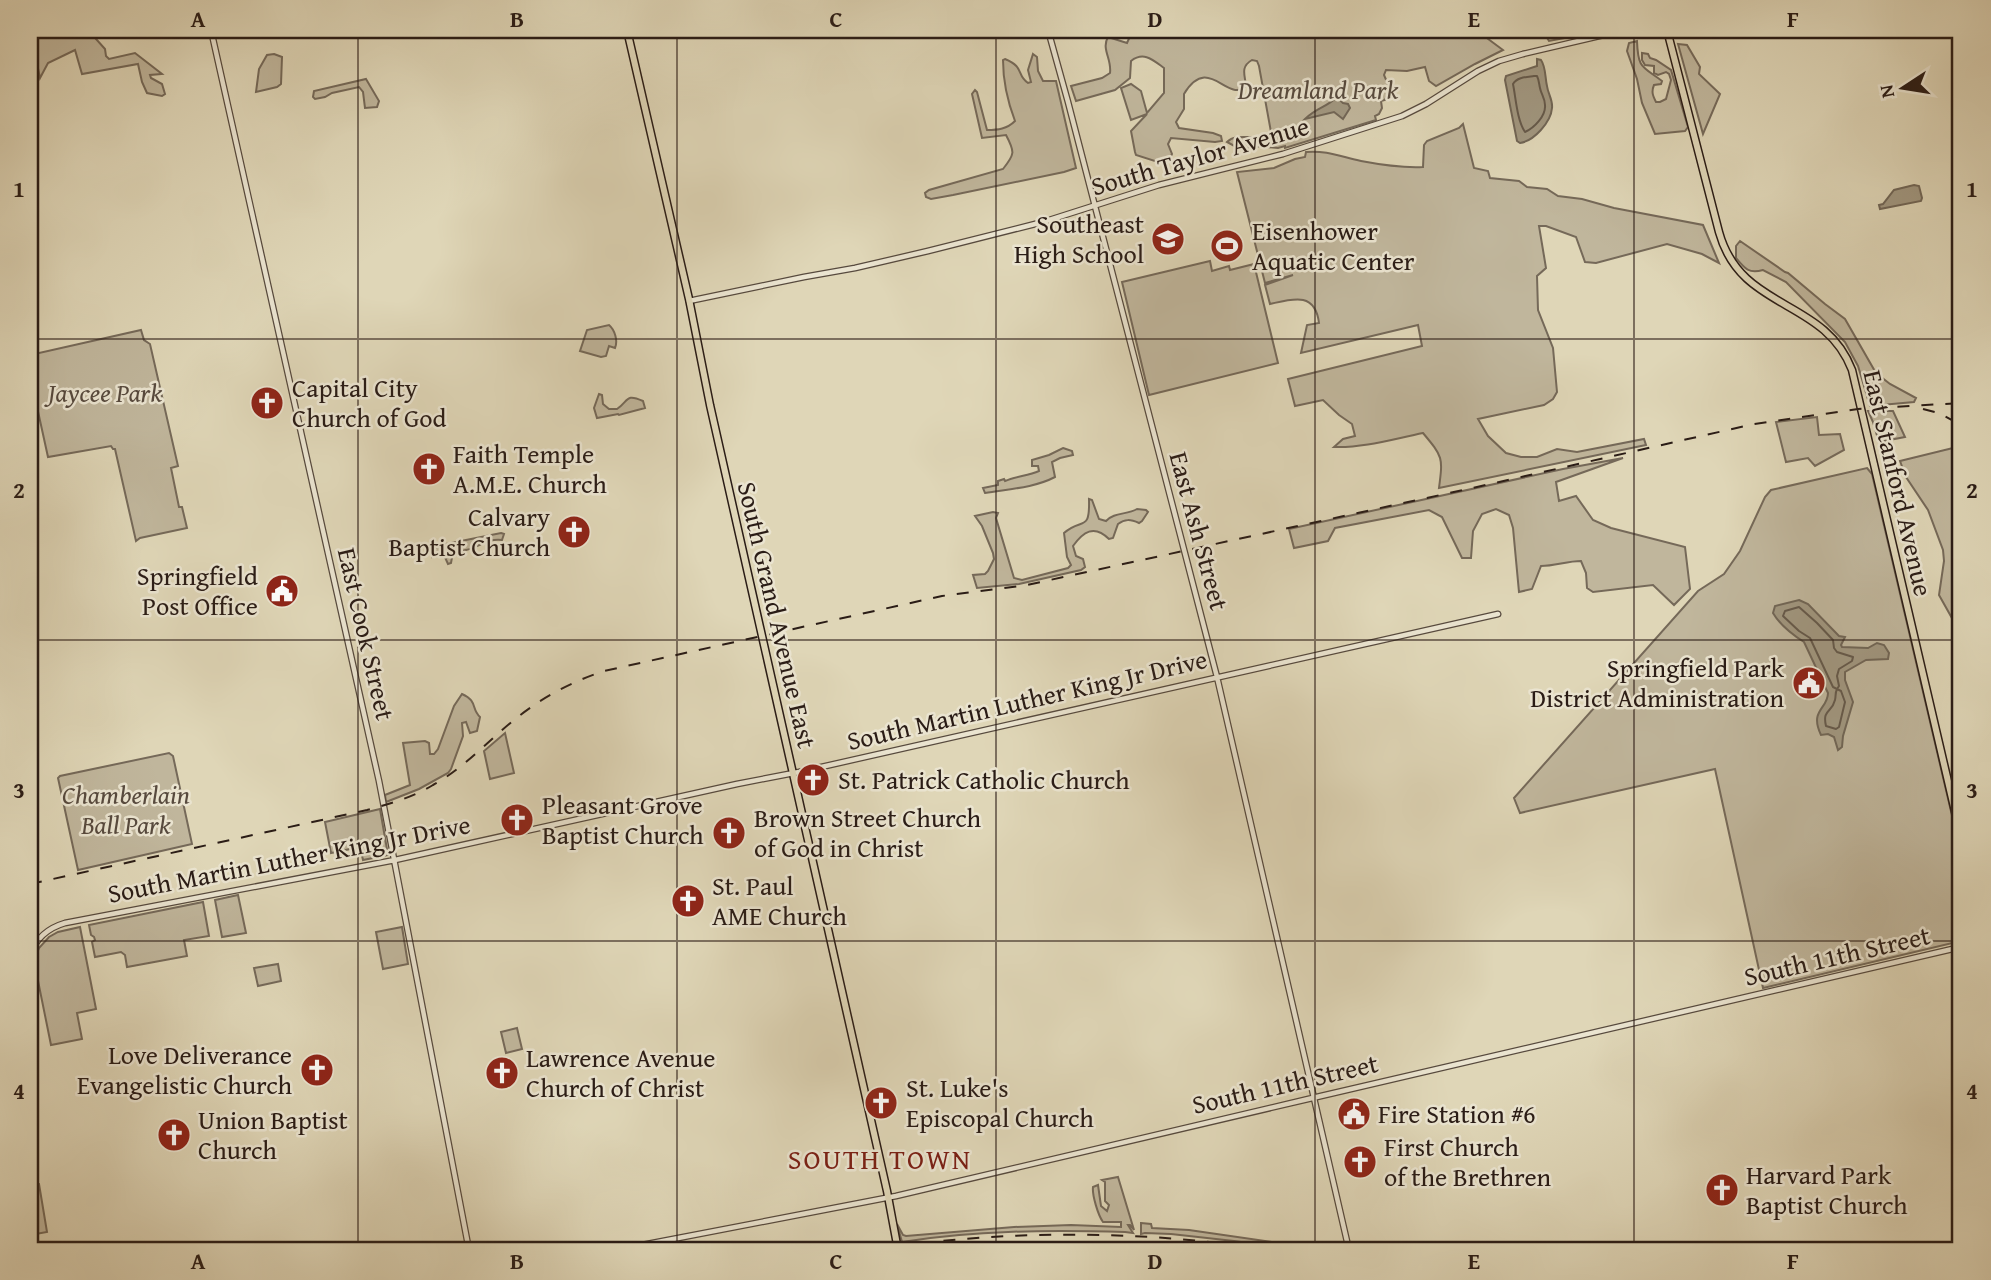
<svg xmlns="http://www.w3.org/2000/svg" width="1991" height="1280" font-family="'Gentium Book Plus',serif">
  <rect width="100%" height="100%" fill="#dfd6b7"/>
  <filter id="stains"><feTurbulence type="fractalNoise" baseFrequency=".00286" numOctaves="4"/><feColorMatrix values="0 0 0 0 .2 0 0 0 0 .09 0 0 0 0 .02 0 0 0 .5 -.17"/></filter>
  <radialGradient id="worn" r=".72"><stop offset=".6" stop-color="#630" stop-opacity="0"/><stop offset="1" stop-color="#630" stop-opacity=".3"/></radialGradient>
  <path fill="#c0b69c" stroke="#756959" stroke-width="2" d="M30 30H88L105 49 106 56 109 59 135 53 162 74 150 75 151 78 162 84 165 94 162 96 147 93 142 82 138 64 82 74 75 50 48 63 40 78Z
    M1152 30H1476L1503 50 1475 64 1436 86 1429 81 1425 67 1407 71 1386 70 1384 75 1390 89 1385 100 1381 101 1382 108 1379 114 1375 116 1376 120 1285 148V146L1278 148 1253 146 1246 149 1238 148 1227 142C1238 131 1258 143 1271 132L1259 66 1257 61 1252 60C1240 67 1245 75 1246 86 1227 104 1209 53 1184 94V109L1176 122 1179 128 1213 133 1221 136 1222 141 1215 142 1171 138 1168 144 1172 154 1170 158 1161 163 1136 155 1135 152 1131 131 1147 114 1131 120 1121 88 1131 84 1141 91 1147 113 1164 93V68C1153 60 1144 51 1131 61L1130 78 1115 90 1076 101 1071 86 1102 78 1110 73C1112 59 1101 49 1108 37L1127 43 1131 34 1145 36Z
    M1542 30H1584L1587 32 1586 34 1549 41Z
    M1637 41C1638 69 1642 66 1662 81L1661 84 1654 85C1651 92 1653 96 1656 102H1660L1666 99 1671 80 1669 74 1666 72 1658 75 1654 73V66L1645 65 1642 60V53L1648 54 1650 58 1656 60 1671 70 1688 127 1685 131 1655 134 1642 103 1637 79 1627 51 1629 43Z
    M1678 44 1687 45 1700 67 1699 74 1720 94 1703 134Z
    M274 54 282 57 281 84 277 87 256 92 259 69 267 55Z
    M1033 54 1037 57 1038 71 1043 81H1056L1076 168 1064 172 953 195 931 199 926 197 925 193 929 190 1003 169C1015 154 1015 152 1006 135L982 138 972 94 975 90 977 92 987 130C998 130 1007 129 1015 121 1007 100 1003 82 1003 60L1005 59C1025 67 1016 75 1028 83L1031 82 1028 70Z
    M366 79 379 101 377 107 365 108 363 92 359 87 332 93 325 97 315 99 313 97 314 91Z
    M1463 124 1474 168 1488 171 1490 178 1519 181 1527 187 1547 189 1558 196 1582 199 1614 208 1703 225 1719 263 1702 254 1667 244 1596 263 1585 262 1576 237 1546 226H1539L1546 268 1537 276 1538 310 1553 348 1557 392 1553 399 1544 405 1478 419 1488 436 1506 453 1521 457H1537L1557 449 1577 452 1644 439 1646 445 1439 488C1443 457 1443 457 1423 433 1393 439 1364 448 1334 447L1343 439 1355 436 1352 424 1339 415 1323 400 1295 406 1288 379 1422 346 1418 325 1301 353 1307 325 1319 323C1315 291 1292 299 1270 304L1265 285 1293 275 1265 283 1237 172 1274 168 1295 159 1305 157 1306 152C1326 150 1342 157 1361 161 1382 165 1403 168 1423 167L1424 145 1427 141 1459 128Z
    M1740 241 1785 272 1788 273 1825 304 1845 319 1876 373 1890 384 1916 398 1914 402 1870 406 1858 366 1845 342 1786 282 1763 270C1749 274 1745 269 1736 258V246Z
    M1210 261 1212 271 1229 266 1230 270 1254 264 1278 363 1149 395 1122 282Z
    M609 325C615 330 618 341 615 348L609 346 606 356 601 357 580 351 587 330Z
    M141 330 144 340 150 344 178 466 171 468 179 507H182L187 528 140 538 136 541 115 449H113L111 446 48 457 30 375V355Z
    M599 394 602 395 603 404 609 409H617C629 401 625 393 643 401L645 408 619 415 618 414 597 418 594 408Z
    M1868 411H1893L1905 437 1879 442 1873 422Z
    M1817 417 1819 435 1840 434 1844 450 1815 466 1808 458 1786 462 1776 422Z
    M1961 446V669L1958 637 1953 620 1939 595 1944 561 1943 550 1928 510 1906 477 1900 461Z
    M1063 448 1072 451 1073 455 1060 458 1052 462 1055 477C1034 488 1008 489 985 493L983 488 998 485V481L1004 479 1005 481C1016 476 1028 476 1039 471L1038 466H1032V460L1049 455Z
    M1623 458 1556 482 1559 501 1576 496 1593 520 1611 528 1685 547 1690 589 1674 605 1653 585 1593 592 1587 588 1586 573 1581 561C1567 561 1555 566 1541 566L1532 589 1519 592 1513 528 1509 515 1496 509 1482 514 1473 531 1471 558H1462L1442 517 1429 510 1335 528 1328 541 1294 548 1289 529 1563 469Z
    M1867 468 1872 474 1961 854V941L1763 988 1715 769 1520 813 1514 798 1698 591 1724 574 1740 551 1765 497 1771 490Z
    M1089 499 1092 500 1099 519 1106 521C1114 512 1127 515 1137 509L1146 510 1148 512 1142 521 1139 523C1130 519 1125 519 1118 524L1113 538 1109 539C1094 524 1083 532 1073 546L1076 556 1083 559 1085 567 1081 570 1019 584 977 588 973 575 985 574 988 571 994 559 993 553 982 526 975 516 993 512 998 513 996 518 1014 578 1022 580 1068 568 1071 565 1067 557 1064 533C1082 517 1090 533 1089 499Z
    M501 533 504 534 502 540C488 538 479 547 466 550 462 551 457 551 453 552L451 563 448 564 444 555 432 557 431 551 441 545Z
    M462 694C478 701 471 709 480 717L477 731 470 733 466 722 462 723 463 736 451 769 448 773 419 789 386 802 385 795 410 785 403 743 425 741 429 743 430 754H434L438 749 454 706Z
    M505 733 514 773 490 779 484 751Z
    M169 753 173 756 192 844 78 870 58 778 60 776Z
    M380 809 388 855 363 860 360 847 331 853 325 822Z
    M238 895 246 933 222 937 215 900Z
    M203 902 209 936 184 940 187 956 127 967 125 955 121 952 95 957 92 942 95 940 94 937 91 935 89 925Z
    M80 927 96 1009 77 1013 82 1039 51 1045 34 961 39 948 49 937 58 932Z
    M402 927 408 964 383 969 376 932Z
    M278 964 281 981 258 986 254 968Z
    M517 1028 522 1049 506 1053 501 1032Z
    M1118 1177 1134 1230 1130 1225H1128L1133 1233 1125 1232C1051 1230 975 1230 902 1242L897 1224 903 1235 906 1236 1014 1227 1071 1225 1121 1227V1222H1103C1098 1215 1092 1195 1093 1187L1098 1185 1101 1206 1107 1211 1109 1205 1105 1201V1182L1102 1180Z
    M39 1184 47 1232 30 1235V1185Z
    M1141 1223 1151 1224 1152 1228 1189 1230 1320 1249 1321 1244 1344 1248V1250H1297L1234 1241 1171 1234 1145 1233 1141 1234Z"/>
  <path fill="#a19780" stroke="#716656" stroke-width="2" d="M1537 59 1541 60C1546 67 1545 78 1547 86 1548 94 1553 100 1552 108 1551 122 1534 141 1520 143L1517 141 1505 80 1506 76 1537 66Z
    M1337 97 1343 103 1348 104 1350 108 1343 119 1334 112 1305 119C1316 108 1327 107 1337 97Z
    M1914 185 1919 186 1922 198 1921 201 1880 209 1879 205 1883 204 1894 190Z
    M1799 600 1808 604 1839 636 1845 637 1841 645 1842 647 1868 648 1877 643 1884 645 1889 653 1888 659 1866 660 1845 672V680L1853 702 1843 736 1842 747 1838 750 1834 737 1828 734 1821 735C1809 710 1828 709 1828 693L1804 642C1793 635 1780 625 1773 613L1775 606Z"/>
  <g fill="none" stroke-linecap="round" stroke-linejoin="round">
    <path stroke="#665a4b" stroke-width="2" d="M1534 76H1537C1539 80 1539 84 1540 88 1541 94 1545 98 1545 105 1546 116 1534 128 1525 132 1517 120 1516 99 1513 84 1517 77 1527 77 1534 76Z
      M1799 607 1817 623 1833 640 1834 648 1837 652 1853 657 1852 661 1839 669 1837 676 1839 686 1837 689 1833 687 1810 638 1799 631 1783 616 1785 611Z
      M1837 689 1841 691 1845 702 1839 727 1836 729 1826 726C1822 709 1832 713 1835 700 1836 696 1835 693 1837 689Z"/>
    <defs>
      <path id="minor" d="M211 30 379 781 469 1250
        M1048 30 1068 102 1217 677 1349 1250
        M689 301 804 277 855 268 928 251 1043 222 1159 185 1283 154 1402 116 1426 104 1478 71 1499 61 1523 54 1625 30
        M30 955C36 938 48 928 65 923L395 860 737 784 799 772 1498 614
        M616 1250 896 1196 1321 1096 1961 947"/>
      <path id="major" d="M627 30 689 299 710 405 887 1191 898 1250
        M1667 30 1719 232C1741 312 1824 297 1852 370L1961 837"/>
    </defs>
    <use href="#minor" stroke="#574a3e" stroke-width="7"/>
    <use href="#major" stroke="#2a1c16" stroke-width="9"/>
    <use href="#minor" stroke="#eae4d0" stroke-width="4.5"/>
    <use href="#major" stroke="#dfd6b7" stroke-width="6"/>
    <path stroke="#2a1c16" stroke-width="2" stroke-dasharray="12 12" stroke-linecap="butt" d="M1923 409 1939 413 1961 425
      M30 884 367 810C390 804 413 797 433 785 464 768 487 742 514 720 541 698 571 682 604 671L942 596 1027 585 1477 487 1754 424 1858 409 1961 403
      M872 1250C1005 1229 1141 1230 1273 1250"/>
  </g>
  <path fill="none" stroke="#2a1c16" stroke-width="2" stroke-opacity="0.55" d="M358 30V1250M677 30V1250M996 30V1250M1315 30V1250M1634 30V1250M30 339H1961M30 640H1961M30 941H1961"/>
  <defs>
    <symbol id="school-disc" viewBox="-11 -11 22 22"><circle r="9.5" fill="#8f2418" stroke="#eae4d0"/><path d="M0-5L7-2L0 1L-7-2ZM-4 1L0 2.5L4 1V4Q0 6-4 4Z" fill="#fff"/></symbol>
    <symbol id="stadium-disc" viewBox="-11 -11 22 22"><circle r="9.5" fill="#8f2418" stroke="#eae4d0"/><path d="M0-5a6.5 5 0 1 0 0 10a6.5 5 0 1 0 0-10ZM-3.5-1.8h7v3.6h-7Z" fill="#fff"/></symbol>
    <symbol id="church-disc" viewBox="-11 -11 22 22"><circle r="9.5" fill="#8f2418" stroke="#eae4d0"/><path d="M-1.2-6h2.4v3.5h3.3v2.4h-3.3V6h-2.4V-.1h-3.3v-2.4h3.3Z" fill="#fff"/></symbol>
    <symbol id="civic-disc" viewBox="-11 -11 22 22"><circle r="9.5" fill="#8f2418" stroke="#eae4d0"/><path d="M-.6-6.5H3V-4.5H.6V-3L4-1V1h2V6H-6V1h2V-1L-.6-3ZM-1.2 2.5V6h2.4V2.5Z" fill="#fff"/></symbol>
  </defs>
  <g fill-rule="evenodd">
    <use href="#school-disc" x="1149" y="220" width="38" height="38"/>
    <use href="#stadium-disc" x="1208" y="227" width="38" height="38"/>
    <use href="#church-disc" x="248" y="384" width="38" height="38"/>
    <use href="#church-disc" x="410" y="450" width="38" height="38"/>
    <use href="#church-disc" x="555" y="513" width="38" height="38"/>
    <use href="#civic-disc" x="263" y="572" width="38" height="38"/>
    <use href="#civic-disc" x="1790" y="664" width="38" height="38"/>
    <use href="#church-disc" x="794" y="761" width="38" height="38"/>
    <use href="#church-disc" x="498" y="801" width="38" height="38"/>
    <use href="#church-disc" x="710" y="814" width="38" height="38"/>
    <use href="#church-disc" x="669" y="882" width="38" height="38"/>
    <use href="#church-disc" x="298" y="1051" width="38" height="38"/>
    <use href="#church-disc" x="483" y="1054" width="38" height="38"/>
    <use href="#church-disc" x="862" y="1084" width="38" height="38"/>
    <use href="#civic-disc" x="1335" y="1095" width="38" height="38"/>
    <use href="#church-disc" x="155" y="1116" width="38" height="38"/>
    <use href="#church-disc" x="1341" y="1143" width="38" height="38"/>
    <use href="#church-disc" x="1703" y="1171" width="38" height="38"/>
  </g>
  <g text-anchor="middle" stroke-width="5" stroke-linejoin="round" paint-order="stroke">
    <g font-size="26" font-style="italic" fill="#574a3e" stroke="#eae4d0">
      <text x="1318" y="99">Dreamland Park</text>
      <text x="105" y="402">Jaycee Park</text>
      <text x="126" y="804">Chamberlain<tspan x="126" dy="30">Ball Park</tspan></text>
    </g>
    <g font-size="26" fill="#2a1c16" stroke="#eae4d0">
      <text transform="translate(1200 156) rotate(-16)" y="9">South Taylor Avenue</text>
      <text transform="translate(1898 483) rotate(77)" y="9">East Stanford Avenue</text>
      <text transform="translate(1199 531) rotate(75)" y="9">East Ash Street</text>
      <text transform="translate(777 615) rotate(77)" y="9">South Grand Avenue East</text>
      <text transform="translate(366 634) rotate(77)" y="9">East Cook Street</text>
      <text transform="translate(1027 700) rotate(-13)" y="9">South Martin Luther King Jr Drive</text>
      <text transform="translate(289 859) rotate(-11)" y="9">South Martin Luther King Jr Drive</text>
      <text transform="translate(1837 956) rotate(-13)" y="9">South 11th Street</text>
      <text transform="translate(1285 1084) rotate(-13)" y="9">South 11th Street</text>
    </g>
    <g font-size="26" fill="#2a1c16" stroke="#eae4d0" text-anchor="start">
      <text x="1144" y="233" text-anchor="end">Southeast<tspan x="1144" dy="30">High School</tspan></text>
      <text x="1252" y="240">Eisenhower<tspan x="1252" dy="30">Aquatic Center</tspan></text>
      <text x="292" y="397">Capital City<tspan x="292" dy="30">Church of God</tspan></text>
      <text x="453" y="463">Faith Temple<tspan x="453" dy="30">A.M.E. Church</tspan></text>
      <text x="550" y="526" text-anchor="end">Calvary<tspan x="550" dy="30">Baptist Church</tspan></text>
      <text x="258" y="585" text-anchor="end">Springfield<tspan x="258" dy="30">Post Office</tspan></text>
      <text x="1784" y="677" text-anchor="end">Springfield Park<tspan x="1784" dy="30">District Administration</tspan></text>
      <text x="838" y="789">St. Patrick Catholic Church</text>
      <text x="542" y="814">Pleasant Grove<tspan x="542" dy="30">Baptist Church</tspan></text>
      <text x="754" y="827">Brown Street Church<tspan x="754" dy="30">of God in Christ</tspan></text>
      <text x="712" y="895">St. Paul<tspan x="712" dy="30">AME Church</tspan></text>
      <text x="292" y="1064" text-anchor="end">Love Deliverance<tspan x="292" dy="30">Evangelistic Church</tspan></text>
      <text x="526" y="1067">Lawrence Avenue<tspan x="526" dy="30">Church of Christ</tspan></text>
      <text x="906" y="1097">St. Luke's<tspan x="906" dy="30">Episcopal Church</tspan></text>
      <text x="1378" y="1123">Fire Station #6</text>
      <text x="198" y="1129">Union Baptist<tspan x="198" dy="30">Church</tspan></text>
      <text x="1384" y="1156">First Church<tspan x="1384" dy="30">of the Brethren</tspan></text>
      <text x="1746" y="1184">Harvard Park<tspan x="1746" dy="30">Baptist Church</tspan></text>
    </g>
    <g font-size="28" letter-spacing="2" fill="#7a1f14" stroke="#eae4d0">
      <text x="880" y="1169">SOUTH TOWN</text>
    </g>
  </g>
  <rect width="1991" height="1280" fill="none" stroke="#dfd6b7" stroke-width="77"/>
  <g transform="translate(1903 88) rotate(258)" stroke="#eae4d0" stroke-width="5" paint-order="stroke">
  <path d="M0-5L12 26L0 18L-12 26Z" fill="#2a1c16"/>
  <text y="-10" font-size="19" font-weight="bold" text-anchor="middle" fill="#2a1c16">N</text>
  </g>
  <rect x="38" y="38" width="1914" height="1204" fill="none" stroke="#2a1c16" stroke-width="2.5"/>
  <g font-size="23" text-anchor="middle" font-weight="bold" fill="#2a1c16">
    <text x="198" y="27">A</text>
    <text x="517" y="27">B</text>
    <text x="836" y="27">C</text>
    <text x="1155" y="27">D</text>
    <text x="1474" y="27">E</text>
    <text x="1793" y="27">F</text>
    <text x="19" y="197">1</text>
    <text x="1972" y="197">1</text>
    <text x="19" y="498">2</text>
    <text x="1972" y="498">2</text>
    <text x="19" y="798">3</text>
    <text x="1972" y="798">3</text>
    <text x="19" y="1099">4</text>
    <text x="1972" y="1099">4</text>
    <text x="198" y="1269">A</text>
    <text x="517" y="1269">B</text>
    <text x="836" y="1269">C</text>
    <text x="1155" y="1269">D</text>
    <text x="1474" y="1269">E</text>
    <text x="1793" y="1269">F</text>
  </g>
  <rect width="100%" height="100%" filter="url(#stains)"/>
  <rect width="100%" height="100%" fill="url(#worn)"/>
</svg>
